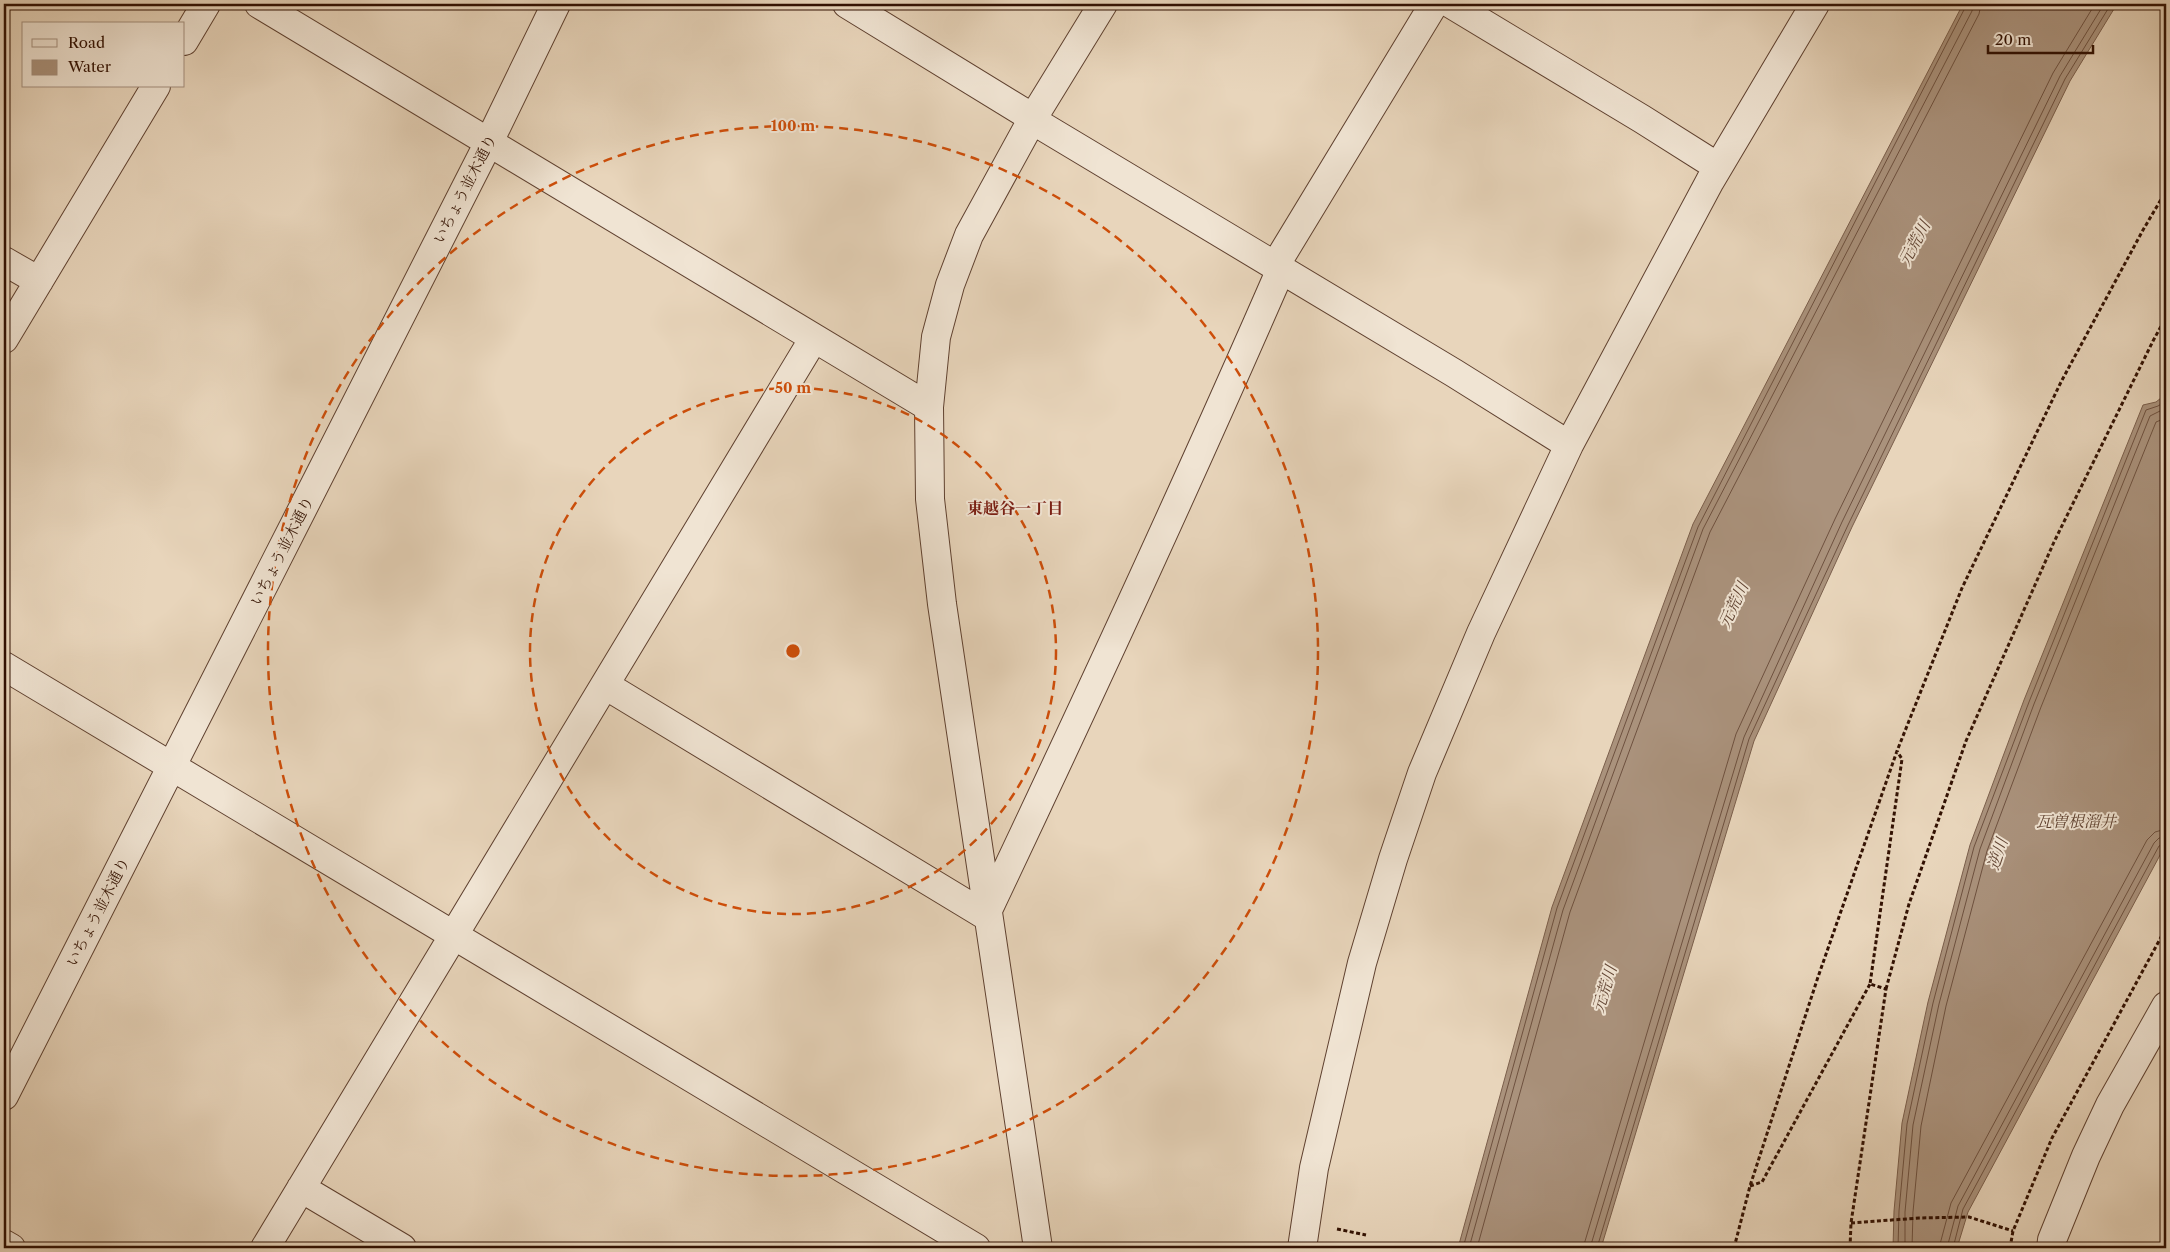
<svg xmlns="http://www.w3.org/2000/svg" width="2170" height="1252" font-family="'Libre Caslon Text','Noto Serif JP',serif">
  <rect width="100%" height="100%" fill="#e8d5bb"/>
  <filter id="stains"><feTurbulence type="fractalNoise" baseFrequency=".004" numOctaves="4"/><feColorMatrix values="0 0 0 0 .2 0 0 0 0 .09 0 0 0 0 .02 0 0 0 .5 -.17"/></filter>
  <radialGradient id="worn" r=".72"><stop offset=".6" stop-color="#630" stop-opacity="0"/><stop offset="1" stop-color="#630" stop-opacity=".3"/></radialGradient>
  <path fill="#aa927c" stroke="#7a5e4b" d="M1963 4H2117L2070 81 1852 527 1754 741 1601 1248H1458L1552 907 1693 524Z
    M2166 394V844L1968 1212 1957 1248H1893L1894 1211 1902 1123 1928 1002 1970 845 2024 700 2143 405 2156 402Z"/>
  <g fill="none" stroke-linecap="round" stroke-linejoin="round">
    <path stroke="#6e513f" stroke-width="1" d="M1463 1248 1557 908 1698 527 1967 4
      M1469 1248 1563 910 1703 529 1972 11 1973 4
      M1477 1248 1570 912 1710 532 1979 14 1981 4
      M1583 1248 1736 734 1835 519 2053 73 2095 4
      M1590 1248 1744 737 1842 522 2060 76 2104 4
      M1597 1248 1749 739 1848 525 2065 79 2111 4
      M1898 1248 1899 1211 1907 1124 1933 1003 1974 847 2029 702 2146 410 2158 406 2166 401
      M1905 1248V1212L1913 1125 1939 1004 1980 849 2034 704 2150 416 2166 408
      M1912 1248 1913 1212 1921 1126 1946 1006 1987 851 2041 707 2156 422 2166 418
      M1939 1248 1951 1203 2147 840 2155 832 2166 829
      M1947 1248 1958 1206 2154 843 2159 838 2166 837
      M1953 1248 1963 1209 2159 846 2166 843"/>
    <defs>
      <path id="minor" d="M259 4 929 407
        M847 4 1033 118
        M1451 4 1642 119 1718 167
        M184 41 206 4
        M1032 120 1454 373 1569 445
        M4 261 39 281
        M1275 266 1434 4
        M4 339 156 86
        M4 666 976 1248
        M605 685 988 917
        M987 912C1088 699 1187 485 1281 269
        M4 1096 489 142 556 4
        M301 1188 402 1248
        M4 1244 11 1248
        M265 1248 814 338
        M1038 1248 942 604 930 499 929 407 936 337 950 285 969 235 1033 118 1103 4
        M1302 1248 1314 1168 1362 963 1393 859 1422 773 1481 633 1569 445 1710 181 1815 4
        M2051 1248 2052 1240 2086 1156 2110 1105 2166 1006"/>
    </defs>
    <use href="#minor" stroke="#5f4130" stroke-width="30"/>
    <path stroke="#311002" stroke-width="3" stroke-dasharray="4 2.5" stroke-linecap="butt" d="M1886 989 1909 904 1966 741 2054 542 2153 341 2166 317
      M1750 1186 1762 1182 1870 984
      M1851 1223 1919 1218 1969 1217 2013 1231
      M1337 1229 1366 1235
      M1734 1248 1750 1186 1818 977 1897 751 1962 588 2061 382 2143 230 2166 191
      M1850 1248 1851 1223 1886 989 1870 984 1902 759 1897 751
      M2010 1248 2013 1231 2052 1138 2166 928"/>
    <use href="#minor" stroke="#f0e4d3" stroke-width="28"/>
  </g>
  <g fill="none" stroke="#cd4e0a" stroke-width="2.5" stroke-dasharray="9 6">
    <circle cx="793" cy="651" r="263"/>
    <circle cx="793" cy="651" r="525"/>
  </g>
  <g text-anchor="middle" stroke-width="4" stroke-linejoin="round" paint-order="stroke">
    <g font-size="15" fill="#311002" stroke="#f0e4d3">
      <text transform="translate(465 189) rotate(-63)" y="5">いちょう並木通り</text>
      <text transform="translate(282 551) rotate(-63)" y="5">いちょう並木通り</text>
      <text transform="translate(98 912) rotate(-63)" y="5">いちょう並木通り</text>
    </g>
    <g font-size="16" font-style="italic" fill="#614433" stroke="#f0e4d3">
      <text transform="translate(1914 243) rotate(-62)" y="6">元荒川</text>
      <text transform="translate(1733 605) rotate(-65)" y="6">元荒川</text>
      <text x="2076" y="827">瓦曽根溜井</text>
      <text transform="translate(1997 854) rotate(-72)" y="6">逆川</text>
      <text transform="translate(1604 989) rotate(-73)" y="6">元荒川</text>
    </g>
    <g font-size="16" font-weight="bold" fill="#7a1f14" stroke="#f0e4d3">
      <text x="1015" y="514">東越谷一丁目</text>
    </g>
  </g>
  <circle cx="793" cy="651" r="8" fill="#cd4e0a" stroke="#f0e4d3" stroke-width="2.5"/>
  <g font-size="15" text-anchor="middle" font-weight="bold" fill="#cd4e0a" stroke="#f0e4d3" stroke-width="4" stroke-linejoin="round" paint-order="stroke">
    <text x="793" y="131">100 m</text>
    <text x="793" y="393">50 m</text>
  </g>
  <rect width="2170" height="1252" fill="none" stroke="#e8d5bb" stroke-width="20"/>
  <rect x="5" y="5" width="2160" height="1242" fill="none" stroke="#311002" stroke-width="2.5"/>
  <rect x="10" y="10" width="2150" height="1232" fill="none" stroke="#311002"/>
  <rect x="22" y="22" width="162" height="65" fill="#f0e4d3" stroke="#a48f7f"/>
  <rect x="32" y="39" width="25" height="8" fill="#f0e4d3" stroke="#a48f7f"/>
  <text x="68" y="48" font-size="15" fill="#311002">Road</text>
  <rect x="32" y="60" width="25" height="15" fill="#aa927c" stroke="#a48f7f"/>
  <text x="68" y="72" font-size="15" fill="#311002">Water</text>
  <path d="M1988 45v8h105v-8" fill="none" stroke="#311002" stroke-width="2.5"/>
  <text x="1995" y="45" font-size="15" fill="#311002" stroke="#f0e4d3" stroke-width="4" paint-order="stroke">20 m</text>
  <rect width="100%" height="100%" filter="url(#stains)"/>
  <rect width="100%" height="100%" fill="url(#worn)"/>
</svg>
